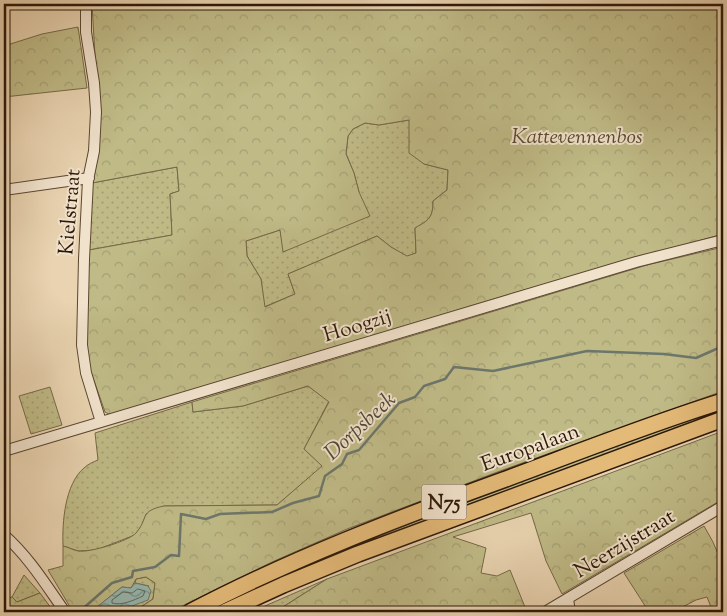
<svg xmlns="http://www.w3.org/2000/svg" width="727" height="616" font-family="'Sorts Mill Goudy',serif">
  <defs>
    <pattern id="grass-dots" width="8" height="8" patternUnits="userSpaceOnUse" patternTransform="scale(1.25)"><rect width="8" height="8" fill="#bfba86"/><path d="M2 2h.1M6 6h.1" fill="none" stroke="#a49f72" stroke-width="1.8" stroke-linecap="round"/></pattern>
    <pattern id="forest-crowns" width="20" height="18" patternUnits="userSpaceOnUse" patternTransform="scale(1.25)"><rect width="20" height="18" fill="#bfba86"/><path d="M2 6a3 3 0 1 1 6 0M12 15a3 3 0 1 1 6 0" fill="none" stroke="#a49f72"/></pattern>
    <pattern id="water-waves" width="16" height="10" patternUnits="userSpaceOnUse" patternTransform="scale(1.25)"><rect width="16" height="10" fill="#97b7ae"/><path d="M0 5q4-4 8 0t8 0" fill="none" stroke="#7b948c"/></pattern>
  </defs>
  <rect width="100%" height="100%" fill="#e9d3b0"/>
  <filter id="stains"><feTurbulence type="fractalNoise" baseFrequency=".004" numOctaves="4"/><feColorMatrix values="0 0 0 0 .2 0 0 0 0 .09 0 0 0 0 .02 0 0 0 .5 -.17"/></filter>
  <radialGradient id="worn" r=".72"><stop offset=".6" stop-color="#630" stop-opacity="0"/><stop offset="1" stop-color="#630" stop-opacity=".3"/></radialGradient>
  <path fill="url(#grass-dots)" stroke="#766947" d="M409 120 424 164 448 170 447 190 433 201C433 218 429 220 415 228L416 253 407 257 391 247 377 236 288 274 295 294 264 307 261 279 247 256 246 241 280 230 284 252 359 192 354 173 346 154 348 136 353 129 365 123 379 125Z
    M177 167 179 191 170 194 172 235 89 250 92 183Z
    M308 386 329 401 304 449 323 466 277 505 164 506 146 514 142 525 135 535 96 550 78 551 63 546C62 522 65 484 84 468 88 464 93 462 98 460L95 433 192 402 193 412 243 406Z
    M50 387 62 425 31 434 19 396Z
    M723 407V413L242 597 212 612H202L225 600 388 528Z
    M24 575 40 593 17 602 12 597Z
    M146 577 155 583 153 599 133 612H94L101 610 132 606 149 586 135 583 136 579Z
    M327 579 275 612H251Z"/>
  <path fill="url(#forest-crowns)" stroke="#766947" fill-rule="evenodd" d="M92 4H723V234L510 294 111 415 105 412 90 369 85 344 89 250 172 235 170 194 179 191 177 167 92 183 97 90ZM409 120V153L424 164 448 170 447 190 433 201C433 218 429 220 415 228L416 253 407 256 391 247 377 236 288 274 295 294 265 307 261 279 247 256 246 241 280 230 283 252 370 216 359 192 354 173 346 154 348 136 353 129 365 123 379 125Z
    M78 27 87 88 4 97V46L42 34Z
    M723 247V391L500 471 347 529 272 562 170 612H133L153 599 155 583 146 577 136 579 131 588 122 587 97 607 87 611 88 612H73L48 570 63 566V546C68 547 73 550 78 551 89 553 129 541 136 533 149 518 139 511 164 506L277 505 322 466 304 449 329 402 308 386 243 406 193 412 192 402 647 265Z
    M723 431V499L562 594 546 561 531 513 453 537 486 548 481 573 497 576 510 570 527 612H275L327 579Z
    M704 526 713 542 723 566V612H713L707 597 696 600 673 612H649L624 573Z
    M40 593 54 612H4V600L12 597 17 602Z"/>
  <path fill="url(#water-waves)" stroke="#6c776c" d="M135 583 148 586 151 591 148 600 132 606 116 609 101 610 94 612 87 611 97 607 122 587 131 588Z"/>
  <g fill="none" stroke-linecap="round" stroke-linejoin="round">
    <path stroke="#62685b" stroke-width="1" d="M138 589 145 591 143 596C134 600 122 606 112 603V600L123 592 132 593Z"/>
    <path stroke="#6c776c" stroke-width="2.5" d="M79 612 112 583 132 577 133 571 155 567 171 555 179 556 181 514 206 519 220 514 272 512 293 503 319 496 325 476 342 464 347 454 359 450 399 403 415 397 424 386 445 379 454 367 493 371 587 351 664 354 696 358 723 346"/>
    <defs>
      <path id="minor" d="M86 4V32L94 83 96 112 94 151 88 180 84 259 82 345 86 373 101 422
        M4 190 89 178
        M4 451 636 262 723 240
        M4 535C29 557 46 585 65 612
        M568 599 570 612
        M545 612 723 506"/>
      <path id="highway" d="M190 612C291 559 396 519 503 480 576 453 649 424 723 401
        M224 612 283 585 358 554 723 419"/>
    </defs>
    <use href="#minor" stroke="#5b4732" stroke-width="12"/>
    <use href="#highway" stroke="#2c1808" stroke-width="18"/>
    <use href="#minor" stroke="#f1e2cc" stroke-width="10"/>
    <use href="#highway" stroke="#e4ba78" stroke-width="15"/>
  </g>
  <g text-anchor="middle" stroke-width="4" stroke-linejoin="round" paint-order="stroke">
    <rect fill="#f1e2cc" stroke="#675543" stroke-width="1" x="421.5" y="484.5" width="45" height="35" rx="4"/>
    <g font-size="20" font-weight="bold" fill="#2c1808">
      <text x="444" y="509">N75</text>
    </g>
    <g font-size="21" font-style="italic" fill="#58492e" stroke="#f1e2cc">
      <text x="577" y="143">Kattevennenbos</text>
    </g>
    <g font-size="21" fill="#2c1808" stroke="#f1e2cc">
      <text transform="translate(69 212) rotate(-85)" y="7">Kielstraat</text>
      <text transform="translate(357 325) rotate(-17)" y="7">Hoogzij</text>
      <text transform="translate(530 447) rotate(-20)" y="7">Europalaan</text>
      <text transform="translate(624 543) rotate(-31)" y="7">Neerzijstraat</text>
    </g>
    <g font-size="22" font-style="italic" fill="#4c483a" stroke="#f1e2cc">
      <text transform="translate(359 425) rotate(-43)" y="8">Dorpsbeek</text>
    </g>
  </g>
  <rect width="727" height="616" fill="none" stroke="#e9d3b0" stroke-width="20"/>
  <rect x="5" y="5" width="717" height="606" fill="none" stroke="#2c1808" stroke-width="2.5"/>
  <rect x="10" y="10" width="707" height="596" fill="none" stroke="#2c1808"/>
  <rect width="100%" height="100%" filter="url(#stains)"/>
  <rect width="100%" height="100%" fill="url(#worn)"/>
</svg>
